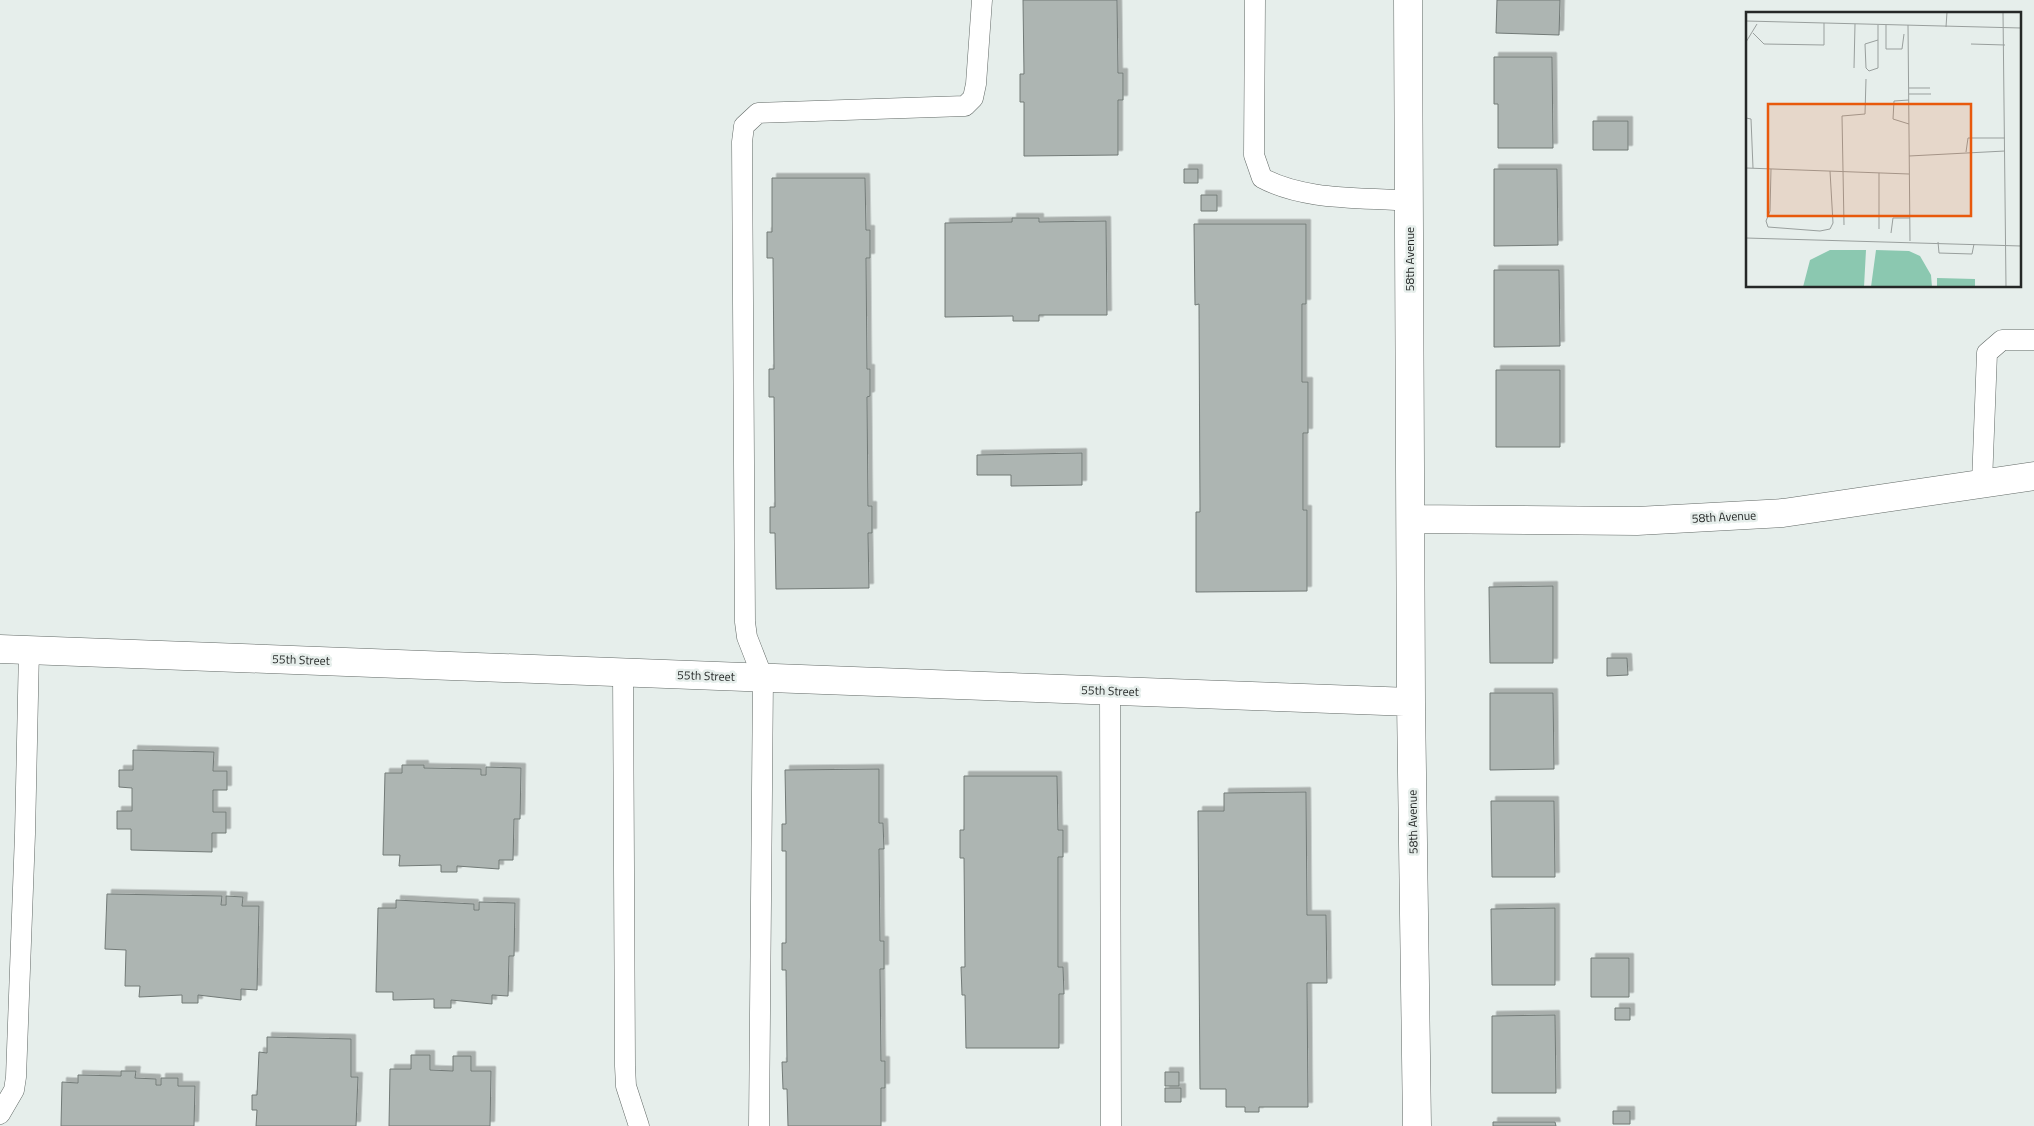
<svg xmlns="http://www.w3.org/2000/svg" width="2034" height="1126" font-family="'Titillium Web',sans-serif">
  <defs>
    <filter id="shadow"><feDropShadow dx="4.5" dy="-4.5" stdDeviation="0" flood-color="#0004"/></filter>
  </defs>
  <rect width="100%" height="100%" fill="#e6eeeb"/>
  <path fill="#adb5b2" stroke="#727a77" filter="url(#shadow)" d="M1023 0H1117L1118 73H1123V100H1118V155L1024 156V102H1020V74H1024Z
    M1497 0H1560L1559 35 1496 33Z
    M1494 57H1552L1553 148H1498V104H1494Z
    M1593 121H1628V150H1593Z
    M1184 169H1198V183H1184Z
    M1494 169H1557L1558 245 1494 246Z
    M772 178H865L866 230H870V258H866L867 369H870V396L867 397 868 506H872V533H868L869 588 776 589 775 533H770V507H775L774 397H769V369H774L773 258H767V232H772Z
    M1201 195H1217V211H1201Z
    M1012 218H1039V222L1106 221 1107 315H1039V321H1013V316L945 317V223L1012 222Z
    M1194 224H1306V304H1302V382H1308V433H1303V510H1307V591L1196 592V512H1200L1199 304 1195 305Z
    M1494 270H1559L1560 346 1494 347Z
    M1496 370H1560V447H1496Z
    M1082 453V485L1011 486V475H977V455Z
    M1553 586V663H1490L1489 587Z
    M1607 658H1627L1628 675 1607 676Z
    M1490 693H1553L1554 769 1490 770Z
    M133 750 214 752 213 771H227V790H213V812H226V833H212V852L131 850V829H117V811H132V788L119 787V770H133Z
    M402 765H424V768L481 769V775H486V767L521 768 520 819H514L513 860H499V869L457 866V872H441V865L399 866 400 855H383L385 773H402Z
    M879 769V823H883L884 849H879L880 941H884V969H880L881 1061H885V1088H881V1126H788L787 1089H783L782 1062H787L786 970H782V943H786V851H782V824H786L785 770Z
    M964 776H1057L1058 830H1063V857H1058V967H1063L1064 994H1059V1048H966L965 995H962L961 967H965L964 858H960V830H964Z
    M1306 792 1307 915H1326L1327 983H1307L1308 1107H1259V1112H1245V1107H1226V1089H1200L1198 811H1224V793Z
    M1491 801H1554L1555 877H1492Z
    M107 894 222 896 221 905H226V896L243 897 242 906H259L257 990 241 989V1000L198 995V1003H182V995L139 997 140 986H125L126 950 105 949Z
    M396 900 474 904V910H479V902L515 903 514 956H509L508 996 492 995V1004L451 1000V1008H434V999L393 1000V992H376L378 908H396Z
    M1555 908V985H1492L1491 909Z
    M1591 958H1629V997H1591Z
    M1615 1008H1630V1020H1615Z
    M1555 1015 1556 1093H1492V1016Z
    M267 1037 351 1039V1077H358L356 1126H256L257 1110H252V1095H257L259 1052 267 1053Z
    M411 1055H430V1070L453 1071V1056H471V1071H491L490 1126H389L390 1069H411Z
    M121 1071H136L135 1078 156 1079V1085H161V1078H178V1086H195L194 1126H61L62 1082 78 1083V1075L121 1076Z
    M1165 1072H1179V1086H1165Z
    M1165 1088H1181V1102H1165Z
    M1613 1111H1630V1124H1613Z
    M1493 1122H1555L1556 1126H1493Z"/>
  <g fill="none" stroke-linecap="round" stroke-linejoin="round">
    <defs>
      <path id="lane" d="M1255 0 1254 155 1262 178C1305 201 1361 197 1410 201
        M1982 483 1987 353 2002 340H2034
        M623 672 625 1066 626 1086 639 1126
        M1110 691 1111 1126
        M0 1114 14 1090 16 1077 25 834 29 650
        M759 1126 763 678 747 637 745 622 742 142 744 126 758 113 965 106 973 98 976 84 982 0"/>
      <path id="street" d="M1408 0 1411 702 1417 1126
        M1412 519 1637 521 1783 513 2034 476
        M0 649 1411 702"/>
    </defs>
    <use href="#lane" stroke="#626966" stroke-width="21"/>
    <use href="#street" stroke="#626966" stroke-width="29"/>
    <use href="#lane" stroke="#fff" stroke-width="20"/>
    <use href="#street" stroke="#fff" stroke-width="28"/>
  </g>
  <g text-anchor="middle" stroke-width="5" stroke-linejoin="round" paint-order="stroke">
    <g font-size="12" fill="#252827" stroke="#e6eeeb">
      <text transform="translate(1410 259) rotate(-90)" y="4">58th Avenue</text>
      <text transform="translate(1724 517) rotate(-3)" y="4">58th Avenue</text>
      <text transform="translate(301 660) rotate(2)" y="4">55th Street</text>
      <text transform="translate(706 676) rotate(2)" y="4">55th Street</text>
      <text transform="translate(1110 691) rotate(2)" y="4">55th Street</text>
      <text transform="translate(1413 822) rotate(-91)" y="4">58th Avenue</text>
    </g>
  </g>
  <g transform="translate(1746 12)">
    <rect width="275" height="275" fill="#e6eeeb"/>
    <path d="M84 238H120L118 275H57L64 248ZM130 238 163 239 174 244 185 263 186 275H125ZM191 266 229 267V275H191Z" fill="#8bc8b0"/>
    <path fill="none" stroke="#999f9d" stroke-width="1" d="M257 0 260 275M0 9 275 16M140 13V37H156L158 22M162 13 164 229M200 15 201 0M7 21 18 32 78 33V11M132 28 119 32 120 56 123 59 132 56V13M0 30 11 12M225 32 259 33M108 56 109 12M163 76H184M163 82H185M163 88 148 89 147 107 163 112M0 106 5 107 7 156M220 140 222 126H259M163 144 259 139M0 156 163 162M25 157 24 199 20 209 22 215 74 219 84 217 87 211 84 159M133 161V217M98 213 96 104 119 102 120 67M145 221 147 206H164M0 226 275 234M192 230 193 241 226 242 228 232"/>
    <path fill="#e8590c" fill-opacity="0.15" stroke="#e8590c" stroke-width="2.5" d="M22 92H225V204H22Z"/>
    <rect width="275" height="275" fill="none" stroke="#252827" stroke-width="2.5"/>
  </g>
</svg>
